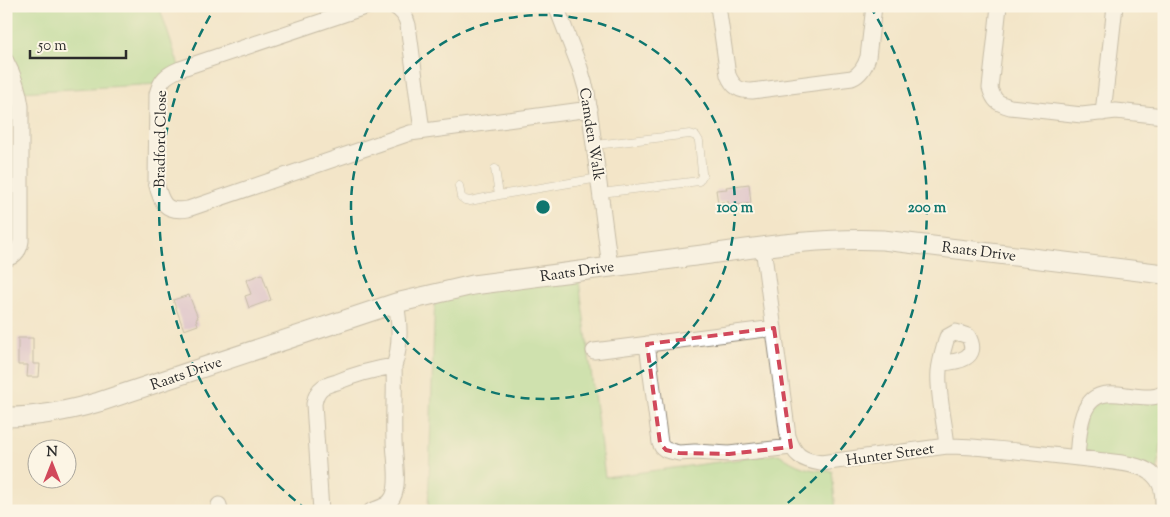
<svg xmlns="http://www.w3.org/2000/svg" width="1170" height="517" font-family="'Sorts Mill Goudy',serif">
  <rect width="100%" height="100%" fill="#fcf5e5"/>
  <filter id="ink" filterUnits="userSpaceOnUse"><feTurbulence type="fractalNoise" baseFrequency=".02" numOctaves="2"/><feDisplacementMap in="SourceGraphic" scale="10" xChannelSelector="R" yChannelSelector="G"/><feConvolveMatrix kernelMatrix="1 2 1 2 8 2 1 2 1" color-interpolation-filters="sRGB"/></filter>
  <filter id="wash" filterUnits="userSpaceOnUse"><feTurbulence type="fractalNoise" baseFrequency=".0096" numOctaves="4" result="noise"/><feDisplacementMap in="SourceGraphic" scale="20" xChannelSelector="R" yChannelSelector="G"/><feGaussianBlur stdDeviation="1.12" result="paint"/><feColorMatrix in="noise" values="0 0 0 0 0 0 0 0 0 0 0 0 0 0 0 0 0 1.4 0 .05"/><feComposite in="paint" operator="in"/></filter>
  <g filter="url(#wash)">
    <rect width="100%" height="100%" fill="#f3e5c8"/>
    <path fill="#a5dc8e" stroke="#68845c" d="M19 6H159L180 69 159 84 19 92 6 61V12Z
      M578 273 605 477 779 454C797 467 809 471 832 471L836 511H428L435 293Z
      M1109 393 1164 402V428L1157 471 1078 458 1085 415Z"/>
    <g id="blocks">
      <path fill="#c79fd0" d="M749 184 751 203 729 206 728 201 718 203 716 190 727 189 726 187Z
        M262 274 271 300 249 308 245 296 251 294 246 280Z
        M189 295 198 318 196 319 198 325 184 330 173 300Z
        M18 338H33V364H40L39 377H27L28 365H18Z"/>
    </g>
  </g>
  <g filter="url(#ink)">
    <use href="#blocks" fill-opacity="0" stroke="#8f887a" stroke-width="1"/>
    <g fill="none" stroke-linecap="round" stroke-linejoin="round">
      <defs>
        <path id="service" d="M595 145 690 134 696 136 699 141 702 173V176L699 181 601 193
          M495 169 499 195
          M459 186 461 197 465 200 470 201 499 195 599 178"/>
        <path id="minor" d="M368 6 180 69C166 75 161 79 157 94L156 182C161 203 165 213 188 209L410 133 590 109
          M394 6C402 11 406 16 408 25L422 131
          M556 6 580 68 587 92 610 267
          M718 6 728 75C733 87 739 91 752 91L852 78C861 74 865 67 868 57L874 6
          M999 6 990 88C994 101 997 103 1010 107L1082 115 1116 111 1164 116
          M6 61C14 76 19 90 21 106V241C20 250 15 256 6 259
          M1103 113 1115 6
          M763 247 788 436C794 456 802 460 821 463L947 446C971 446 993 449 1016 451 1043 454 1069 457 1096 460 1111 462 1139 463 1151 473 1164 483 1163 496 1163 511
          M647 344 660 443 662 447 666 450 679 453 695 452 729 454 791 447
          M594 351 774 328
          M941 363C957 362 981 359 968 336L956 332 947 337C944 348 940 360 939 371 937 392 945 424 947 446
          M1077 458C1079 437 1078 396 1107 394 1115 393 1125 395 1134 396 1144 397 1154 399 1164 393
          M219 505 220 511
          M321 511 314 404C315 398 317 391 323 387 327 385 333 383 337 382 356 374 375 369 394 366
          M371 511C379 508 389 506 393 497 400 484 394 455 394 440 393 415 395 391 394 366 401 346 400 324 396 303"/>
        <path id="tertiary" d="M6 417C38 417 68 411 99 402L396 303 473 285C552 275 631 264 710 254 767 246 825 237 883 240L1164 274"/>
      </defs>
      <use href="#service" stroke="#8f887a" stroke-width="9"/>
      <use href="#minor" stroke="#8f887a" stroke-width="17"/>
      <use href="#tertiary" stroke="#8f887a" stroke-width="21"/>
      <use href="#service" stroke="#fff" stroke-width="8"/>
      <use href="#minor" stroke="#fff" stroke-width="15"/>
      <use href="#tertiary" stroke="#fff" stroke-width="19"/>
    </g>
  </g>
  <path d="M0 0H1170V517H0ZM774 328 791 447 729 454 679 453 666 450 660 443 647 344Z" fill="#f3e5c8" fill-opacity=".55" fill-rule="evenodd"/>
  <path fill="none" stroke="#d1495b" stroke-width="4" stroke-dasharray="10 6" stroke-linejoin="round" d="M774 328 791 447 729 454 679 453 666 450 660 443 647 344Z"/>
  <g fill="none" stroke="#0f766e" stroke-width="2.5" stroke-dasharray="9 6">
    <circle cx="543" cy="207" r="192"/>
    <path d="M307 510A384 384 0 0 1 216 6M870 6A384 384 0 0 1 779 510"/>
  </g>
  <g text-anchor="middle" stroke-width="4" stroke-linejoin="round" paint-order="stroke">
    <g font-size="15" fill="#2b2b2b" stroke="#fcf5e5">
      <text transform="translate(592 134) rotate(81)" y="5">Camden Walk</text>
      <text transform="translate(160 139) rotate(-89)" y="5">Bradford Close</text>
      <text transform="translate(979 251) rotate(7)" y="5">Raats Drive</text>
      <text transform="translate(577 271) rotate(-8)" y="5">Raats Drive</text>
      <text transform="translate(186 373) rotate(-19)" y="5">Raats Drive</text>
      <text transform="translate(890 454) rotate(-8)" y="5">Hunter Street</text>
    </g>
  </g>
  <circle cx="543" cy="207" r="8" fill="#0f766e" stroke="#fcf5e5" stroke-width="2.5"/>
  <g font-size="15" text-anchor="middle" font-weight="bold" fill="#0f766e" stroke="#fcf5e5" stroke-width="4" stroke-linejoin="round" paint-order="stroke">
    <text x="735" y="212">100 m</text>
    <text x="927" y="212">200 m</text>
  </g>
  <rect width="1170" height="517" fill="none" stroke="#fcf5e5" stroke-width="25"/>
  <g transform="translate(52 464)"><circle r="24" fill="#fcf5e5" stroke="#a8a49b"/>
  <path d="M0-4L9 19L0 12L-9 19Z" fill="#d1495b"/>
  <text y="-8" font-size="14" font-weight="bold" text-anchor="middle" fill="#2b2b2b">N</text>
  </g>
  <path d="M30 50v8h96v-8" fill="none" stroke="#2b2b2b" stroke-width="2.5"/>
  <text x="38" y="50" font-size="15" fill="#2b2b2b" stroke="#fcf5e5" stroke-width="4" paint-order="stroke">50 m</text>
</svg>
